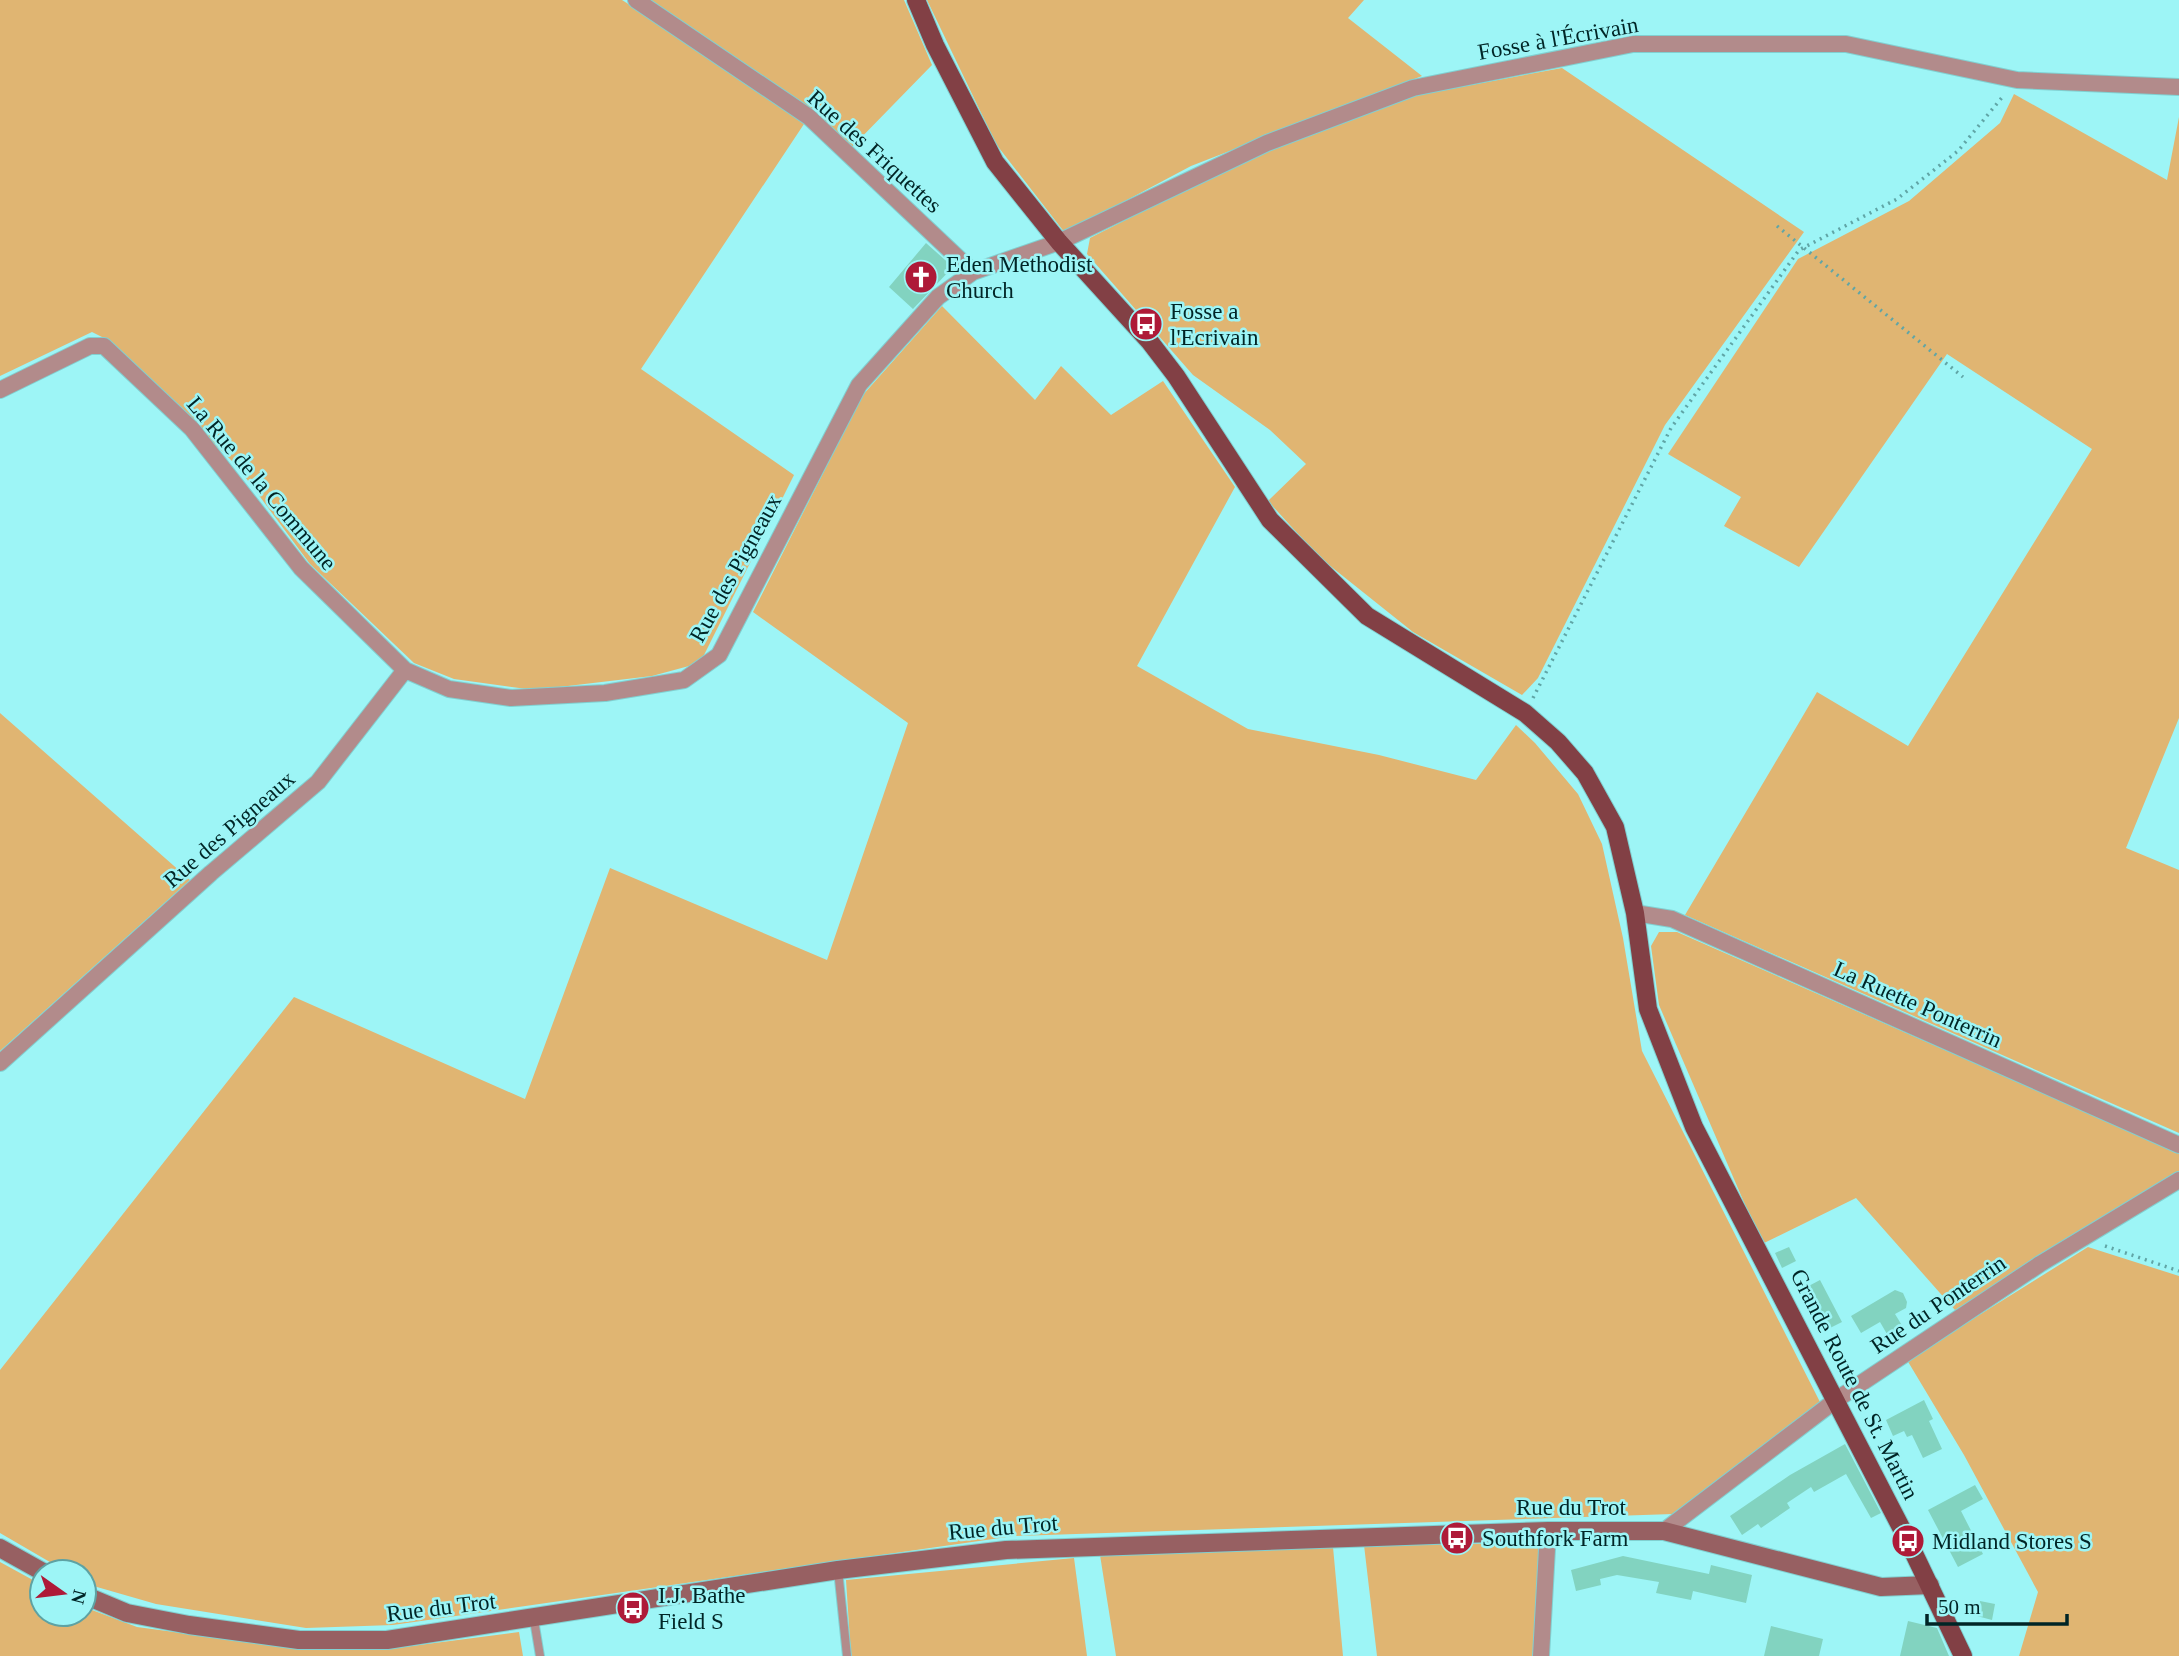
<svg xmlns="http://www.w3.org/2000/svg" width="2179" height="1656" font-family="Georgia,serif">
  <rect width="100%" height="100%" fill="#9df5f6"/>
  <path fill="#e0b572" d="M0 0H622L715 59 804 124 641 369 794 475 700 663 652 676 534 690 454 679 414 663 310 564 237 466 112 342 92 332 0 376Z
    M643 0H904L932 65 852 147Z
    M927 0H1364L1348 18 1422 76 1191 166 1065 233 996 144Z
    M1562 68 1804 232 1665 425 1538 678 1522 695 1413 632 1319 557 1268 501 1306 464 1270 430 1193 375 1087 254 1090 238 1238 163 1412 96Z
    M2014 94 2167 180 2179 117V718L2126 848 2179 870V1133L1685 915 1817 692 1908 746 2092 449 1947 354 1799 567 1724 526 1741 497 1668 454 1798 259 1909 201 2000 123Z
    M942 306 1035 400 1061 366 1111 415 1163 381 1235 487 1137 666 1248 729 1379 755 1476 780 1516 725 1535 743 1578 794 1602 844 1623 938 1642 1051 1821 1404 1673 1514 1014 1536 393 1625 306 1628 156 1604 90 1585 84 1582V1572H67L0 1533V1370L294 997 525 1099 610 868 827 960 908 723 753 612 862 396Z
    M0 713 190 880 0 1051Z
    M1659 932H1677L2179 1153V1173L1955 1310 1856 1198 1762 1244 1659 1005 1651 946Z
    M2088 1247 2179 1276V1656H2019L2038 1592 1964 1455 1907 1360Z
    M1538 1543 1541 1559 1537 1656H1377L1364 1545Z
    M1333 1547 1343 1656H1116L1100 1555Z
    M1074 1558 1087 1656H851L846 1580Z
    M0 1562 42 1585V1614H84V1607L137 1627 300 1649 396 1648 519 1632 523 1656H0Z"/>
  <path fill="#82d3c0" d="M926 243 953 267 913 309 889 287Z
    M1789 1247 1796 1261 1782 1268 1775 1253Z
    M1820 1280 1842 1322 1824 1331 1821 1326 1818 1328 1800 1294 1805 1292 1803 1289Z
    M1895 1290 1903 1293 1907 1302 1906 1308 1895 1314 1906 1332 1891 1341 1880 1322 1861 1333 1851 1316Z
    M1924 1400 1933 1419 1929 1421 1942 1449 1923 1458 1912 1435 1907 1437 1904 1431 1893 1436 1886 1420Z
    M1845 1444 1881 1513 1871 1518 1846 1474 1814 1492 1811 1487 1787 1503 1790 1508 1761 1528 1758 1524 1742 1535 1730 1516 1790 1475Z
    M1975 1485 1983 1499 1961 1511 1983 1554 1958 1567 1928 1510Z
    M1623 1556 1709 1574 1711 1565 1752 1575 1746 1603 1693 1591 1691 1600 1656 1593 1659 1582 1617 1575 1600 1579 1601 1585 1576 1591 1571 1570Z
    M1980 1601 1995 1604 1992 1620 1977 1616Z
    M1908 1621 1937 1628 1949 1656H1900Z
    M1771 1626 1823 1639 1819 1656H1764Z"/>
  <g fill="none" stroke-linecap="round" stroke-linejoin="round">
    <defs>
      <path id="service" d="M838 1570 847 1656
        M534 1620 540 1656"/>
      <path id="minor" d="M636 0 809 117 973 272
        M0 390 90 346H104L192 429 301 568 405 670
        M1635 913 1672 919 2179 1145
        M0 1063 211 873 318 782 405 670 449 689 511 698 605 693 684 680 719 655 859 385 938 297 973 272 1059 242 1267 143 1413 88 1633 44H1846L2017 80 2179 87
        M1664 1531 1836 1400 2040 1264 2179 1180
        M1541 1656 1548 1531"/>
      <path id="secondary" d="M0 1548 43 1572
        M84 1595 127 1613 189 1625 299 1640H387L838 1570 1006 1550 1548 1531H1664L1881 1587 1930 1585"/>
      <path id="primary" d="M916 0 935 45 995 162 1059 242 1150 342 1176 376 1270 520 1367 616 1525 713 1558 742 1585 773 1615 827 1635 913 1648 1009 1694 1127 1908 1541 1963 1656"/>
    </defs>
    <use href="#service" stroke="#81d0d1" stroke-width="10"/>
    <use href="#minor" stroke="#81d0d1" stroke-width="18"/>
    <use href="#secondary" stroke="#81d0d1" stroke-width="20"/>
    <use href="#primary" stroke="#81d0d1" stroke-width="20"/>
    <path stroke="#60a5a6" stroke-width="3.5" stroke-dasharray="2 5" stroke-linecap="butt" d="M1777 226 1963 377
      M1533 698 1671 428 1799 250 1897 199 1958 151 2004 95
      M2105 1246 2179 1271"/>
    <use href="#service" stroke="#b28b8b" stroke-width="8"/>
    <use href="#minor" stroke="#b28b8b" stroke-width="16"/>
    <use href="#secondary" stroke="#976062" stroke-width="18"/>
    <use href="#primary" stroke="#824045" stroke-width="18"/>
  </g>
  <defs>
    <symbol id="church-disc" viewBox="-11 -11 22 22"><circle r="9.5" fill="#ae1a38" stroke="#9df5f6"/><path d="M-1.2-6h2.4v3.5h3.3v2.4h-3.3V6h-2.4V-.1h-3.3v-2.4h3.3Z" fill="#fff"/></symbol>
    <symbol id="bus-disc" viewBox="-11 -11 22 22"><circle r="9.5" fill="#ae1a38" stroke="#9df5f6"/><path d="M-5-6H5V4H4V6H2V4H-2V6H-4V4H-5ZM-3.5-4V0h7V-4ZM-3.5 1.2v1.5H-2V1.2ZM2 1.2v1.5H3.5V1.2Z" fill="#fff"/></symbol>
  </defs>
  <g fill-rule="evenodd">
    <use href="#church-disc" x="902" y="258" width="38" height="38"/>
    <use href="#bus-disc" x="1127" y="305" width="38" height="38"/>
    <use href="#bus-disc" x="1438" y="1519" width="38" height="38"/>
    <use href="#bus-disc" x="1889" y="1522" width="38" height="38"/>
    <use href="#bus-disc" x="614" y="1589" width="38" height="38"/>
  </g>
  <g text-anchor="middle" stroke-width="5" stroke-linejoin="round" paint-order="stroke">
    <g font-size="23" fill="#002526" stroke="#9df5f6">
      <text transform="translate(1558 38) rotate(-10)" y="8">Fosse à l'Écrivain</text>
      <text transform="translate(875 151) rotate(42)" y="8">Rue des Friquettes</text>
      <text transform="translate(262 483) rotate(50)" y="8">La Rue de la Commune</text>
      <text transform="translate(735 568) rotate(-61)" y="8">Rue des Pigneaux</text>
      <text transform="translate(229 829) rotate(-41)" y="8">Rue des Pigneaux</text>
      <text transform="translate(1918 1004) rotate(24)" y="8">La Ruette Ponterrin</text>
      <text transform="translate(1938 1304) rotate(-34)" y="8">Rue du Ponterrin</text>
      <text transform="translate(1855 1384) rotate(63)" y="8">Grande Route de St. Martin</text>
      <text x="1571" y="1515">Rue du Trot</text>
      <text transform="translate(1003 1527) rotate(-5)" y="8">Rue du Trot</text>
      <text transform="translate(441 1607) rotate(-7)" y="8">Rue du Trot</text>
    </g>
    <g font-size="23" fill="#002526" stroke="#9df5f6" text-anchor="start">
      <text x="946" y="272">Eden Methodist<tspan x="946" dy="26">Church</tspan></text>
      <text x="1170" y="319">Fosse a<tspan x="1170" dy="26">l'Ecrivain</tspan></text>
      <text x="1482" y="1546">Southfork Farm</text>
      <text x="1932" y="1549">Midland Stores S</text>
      <text x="658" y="1603">I.J. Bathe<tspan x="658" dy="26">Field S</tspan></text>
    </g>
  </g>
  <g transform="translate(63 1593) rotate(104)"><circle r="33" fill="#9df5f6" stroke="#5ea2a3" stroke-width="2"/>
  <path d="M0-5L12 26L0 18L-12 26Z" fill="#ae1a38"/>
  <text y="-10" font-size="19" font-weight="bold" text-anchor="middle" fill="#002526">N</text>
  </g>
  <path d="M1927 1614v10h140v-10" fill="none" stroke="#002526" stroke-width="3.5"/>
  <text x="1938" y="1614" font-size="21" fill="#002526" stroke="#9df5f6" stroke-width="5" paint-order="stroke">50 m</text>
</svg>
